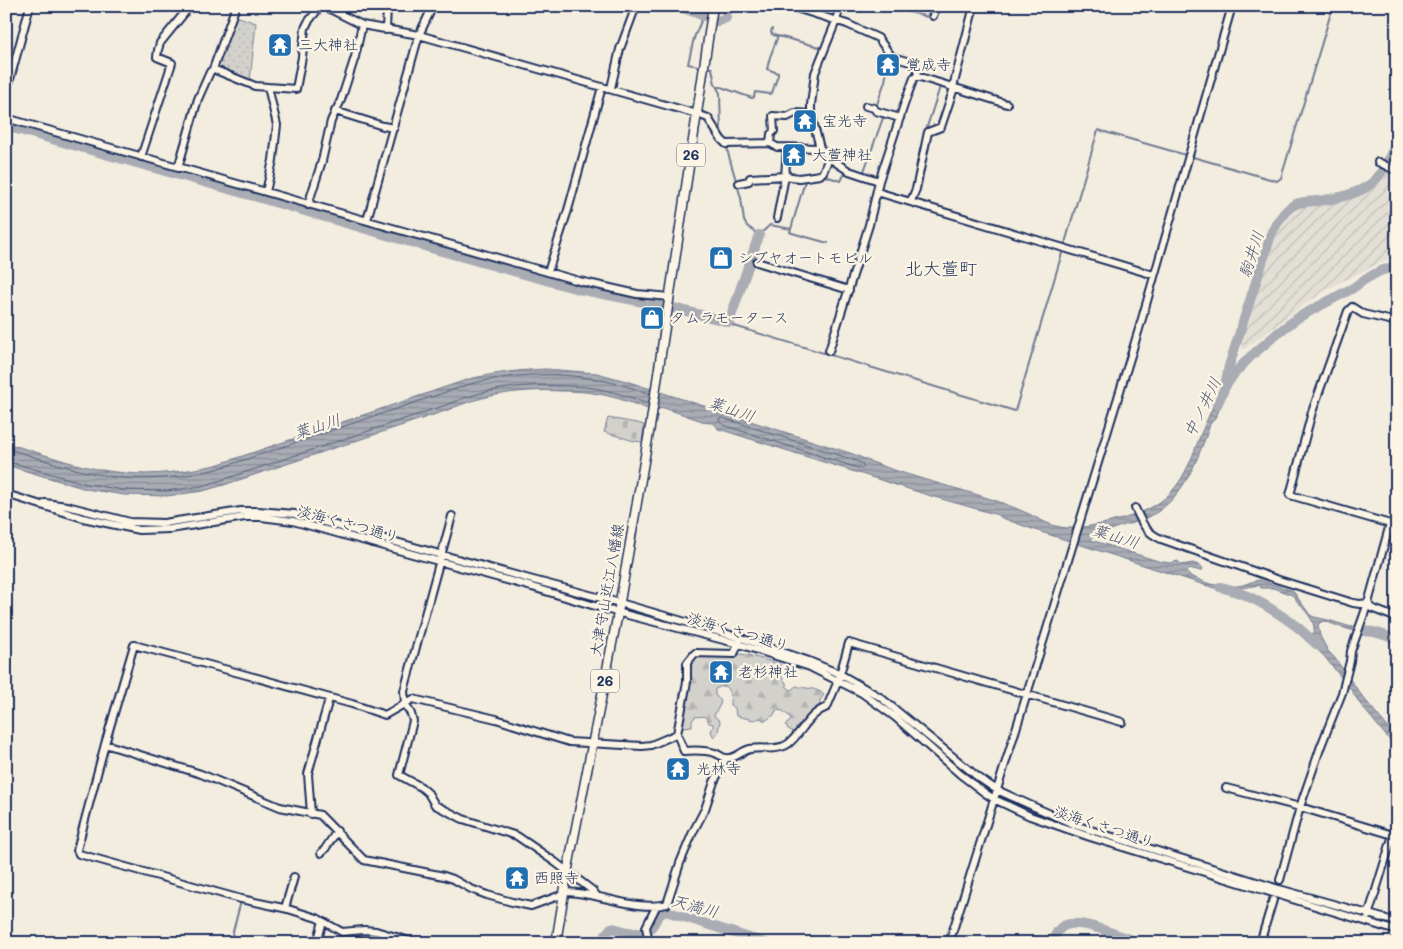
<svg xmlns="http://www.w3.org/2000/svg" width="1403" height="949" font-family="Mali,'Klee One',sans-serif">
  <defs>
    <pattern id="industrial-furrows" width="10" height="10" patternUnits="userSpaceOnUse" patternTransform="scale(1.25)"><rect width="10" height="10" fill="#e3dfd6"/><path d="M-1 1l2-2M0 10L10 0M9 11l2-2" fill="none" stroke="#c2c0ba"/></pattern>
    <pattern id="grass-dots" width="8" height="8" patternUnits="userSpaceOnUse" patternTransform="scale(1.25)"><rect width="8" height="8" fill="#d3d1cc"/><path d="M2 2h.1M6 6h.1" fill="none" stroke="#b5b4b2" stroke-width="1.8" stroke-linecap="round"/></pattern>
    <pattern id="forest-firs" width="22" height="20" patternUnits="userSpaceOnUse" patternTransform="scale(1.25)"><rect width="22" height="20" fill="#d3d1cc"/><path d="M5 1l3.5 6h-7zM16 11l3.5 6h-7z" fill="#b5b4b2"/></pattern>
    <pattern id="cemetery-stones" width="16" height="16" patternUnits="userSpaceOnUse" patternTransform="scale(1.25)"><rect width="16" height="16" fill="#d3d1cc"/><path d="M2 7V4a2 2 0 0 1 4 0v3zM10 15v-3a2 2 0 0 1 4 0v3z" fill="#b5b4b2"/></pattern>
    <pattern id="water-rules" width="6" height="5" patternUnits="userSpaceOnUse" patternTransform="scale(1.25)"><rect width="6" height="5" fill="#a9acb3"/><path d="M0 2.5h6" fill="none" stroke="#898c95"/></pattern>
  </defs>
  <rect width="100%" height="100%" fill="#f3ede0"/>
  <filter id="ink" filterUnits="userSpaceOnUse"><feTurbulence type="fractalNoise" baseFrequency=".02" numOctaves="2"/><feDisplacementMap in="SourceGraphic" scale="10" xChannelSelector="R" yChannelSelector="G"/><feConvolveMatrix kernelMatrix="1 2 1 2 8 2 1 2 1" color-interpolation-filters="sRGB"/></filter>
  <g filter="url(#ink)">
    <path fill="url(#industrial-furrows)" d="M1388 171 1397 174V257H1392L1333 286 1298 309 1246 348 1244 349 1242 348V345L1258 291 1278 230 1287 218 1300 207 1329 204 1355 197 1371 190 1382 182Z"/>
    <path fill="url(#grass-dots)" stroke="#778095" d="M236 16 256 23 250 81 215 67Z"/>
    <path fill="url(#forest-firs)" stroke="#778095" d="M739 654 748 655 780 664 782 677 786 683 787 687 791 690 796 686C805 689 817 687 824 695L820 700V706L806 718 794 732 788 729 786 725 790 721 791 718 783 711 776 710 774 715 765 721 760 718 754 720 736 716 735 708 730 705C730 697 732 692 726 686L720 687 715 689V695L721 701C720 707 716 710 714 716L720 721 718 732 714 738 711 731 713 727V724L709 723C706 715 703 716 695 717L692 721V726L683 727 680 726 690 667 692 661 697 656C708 656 729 659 739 654Z"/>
    <path fill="url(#cemetery-stones)" stroke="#778095" d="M608 418 637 423 644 425 642 442 634 441 604 432Z"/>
    <path fill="url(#water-rules)" stroke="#707a91" d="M546 369 597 373 626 381 853 454C899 475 949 485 997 501 1008 505 1018 509 1029 514 1039 519 1049 525 1060 527 1075 530 1087 526 1102 524 1128 518 1155 511 1173 490 1186 475 1193 455 1200 436 1208 418 1216 399 1224 380 1222 395 1222 413 1210 424 1208 433 1204 441 1201 449 1190 478 1174 506 1145 519 1135 524 1116 525 1109 532 1102 529 1093 534 1091 540L1158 561 1170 563 1178 561 1181 565 1193 563 1201 566 1203 569 1201 571 1193 569 1187 570 1186 572C1190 577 1194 577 1200 580 1212 586 1230 588 1243 585 1249 583 1253 581 1259 580L1293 591 1310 615 1314 617 1328 620 1351 627C1361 623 1367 630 1377 631 1366 638 1337 625 1324 621L1321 622 1318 625 1320 636 1328 651 1334 657 1362 696 1390 730 1397 742V753L1392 743 1360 704 1352 691 1324 656 1308 641 1312 634 1314 633C1316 620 1304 610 1296 600V598L1292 595 1273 588H1261L1259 585 1235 589 1229 592 1211 587 1035 530 1002 518 998 515 931 496 722 430 718 429C716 425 713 422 708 423L664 408 655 410 648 409C635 404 621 399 608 396 592 392 577 391 561 391 522 389 484 394 448 410L224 485 203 491 167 496 124 495 86 489 6 465V443C45 454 84 470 125 473 155 476 186 471 216 465L469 379C495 373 520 370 546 369Z"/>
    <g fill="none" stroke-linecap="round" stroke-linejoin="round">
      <path stroke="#546180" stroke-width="1" d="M720 418H723L851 459 863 464 864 467 861 469 723 425 719 421Z
        M6 448C45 460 85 475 125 478 156 481 187 476 217 469L470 384C533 369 590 372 650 394
        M6 461 87 484 124 490 167 491 202 486 222 480 446 405C483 389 522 384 562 386 578 386 593 387 608 391 622 394 635 399 649 404"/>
      <path stroke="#707a91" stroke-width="2" d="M885 6C899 11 913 12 927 17L932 6
        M772 29 771 32 772 34 778 37
        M703 67 688 64 694 38 703 16
        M707 68H712L715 84 720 93 721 132 725 139
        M916 79 940 87 926 130
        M718 87H721L752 98 754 97 755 92 770 94 772 93 778 75V73L767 69 770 57 778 36 823 48
        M876 107 885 81 889 60H893
        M727 145 728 153 741 198 744 221 747 226 759 235 770 225 791 229 790 232 792 233 828 243
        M863 174 884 115
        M822 175 841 181 846 171
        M915 179 917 162 923 140
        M877 204 881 190 908 197 911 195
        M791 229 805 181 808 179
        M1065 243 1098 130 1277 181 1281 178 1333 6
        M729 322 731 325 1015 411 1063 250
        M832 355 846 307
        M275 903 285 905
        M301 910 318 915 345 929
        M384 930 401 934 425 943
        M230 943 241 901"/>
      <path stroke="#a9acb3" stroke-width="10" d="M678 6 718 21 726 18 728 6
        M6 126 257 197 431 248 578 289 674 308 729 322 759 235
        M1226 381 1229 366 1271 235C1276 224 1283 211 1294 205 1301 201 1309 202 1317 201 1335 199 1357 195 1372 183 1384 174 1391 153 1397 140
        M1217 405 1225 387 1234 374 1250 357 1279 332 1299 317 1353 288 1364 280 1380 271 1397 266
        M1220 587C1248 593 1273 609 1296 626 1304 632 1312 641 1319 646
        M1362 631 1374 632 1397 639
        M606 943V934L611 928C625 930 643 940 653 925 657 918 658 914 666 911L765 943
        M1052 943C1055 936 1058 927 1066 925 1083 919 1122 937 1139 943"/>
      <defs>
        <path id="minor" d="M316 6 319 8 326 7 362 25 419 35 697 114 708 118 721 139 726 144 770 143 777 147 820 148
          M787 6 796 8 847 24 878 38 892 57 914 63 918 70 917 76 914 78 905 102 879 181 869 225 829 351
          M840 6 836 21 815 73 811 105V114L820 148 829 158 849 171 879 181
          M897 7V6
          M933 16 937 6
          M386 30 387 6
          M213 69 255 86 268 87
          M917 76 1007 104
          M953 87 974 6
          M611 88 620 49 636 6
          M6 94 30 6
          M866 106 874 108 876 111 900 118
          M335 111 383 126 394 128
          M6 118 579 281 637 294 670 297
          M770 143 771 134 774 131 773 116 787 117 795 113 811 114
          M141 157 172 63 157 57 158 50 160 43 190 6
          M1378 162 1397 171
          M178 168 198 99 210 72 213 69 236 6
          M739 183 749 181 750 178 785 176 799 178 820 175 823 172 829 158
          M266 192 273 160 277 125 268 87 296 89 302 57 305 28 308 22 319 8
          M877 192 1154 275
          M911 201 916 189 928 132 941 127 954 88
          M308 205 322 161 331 121 341 100 355 57 362 25
          M777 218 785 176 787 148
          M367 220 419 35 433 6
          M757 262 849 290
          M548 272 568 210 602 87
          M1397 322 1363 314 1352 307 1348 311 1312 412 1290 495 1397 526
          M6 494 83 518 139 530 170 529 245 517H261L293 521 532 587 605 609 739 644 810 667 862 693 895 717 960 774 985 793 994 799 1030 816 1090 837 1397 931
          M45 503 67 506 130 522 164 523 241 511H258L295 514 533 580 620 603 741 638 809 661 840 674 880 697 979 778 997 790 1039 809 1078 826 1279 889 1397 922
          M1135 508C1142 523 1145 532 1161 539L1279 580 1353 603 1360 604 1368 603
          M452 516 404 691 405 703 411 714 413 721 399 775 421 787 428 793 435 805 463 819 517 836 555 862 593 891 597 896
          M1368 603 1371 608 1397 618
          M739 642 734 654 695 653 687 663V682L677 734 684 751C695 750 705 750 715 753 718 754 722 757 725 758 735 760 741 751 750 749 762 747 778 751 788 744 803 732 808 714 827 707L838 681 849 643 1122 722
          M105 744 201 774 280 807 320 815 364 860 444 876 453 879 471 889 487 895 512 902 531 906 564 894
          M1226 788 1300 807 1393 835H1397
          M311 814 308 774 329 699
          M321 853 325 849 337 831
          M1280 880 1300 807 1321 746 1342 693 1350 661 1351 651 1368 603 1390 524
          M565 892C598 892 635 912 667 904L680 863 693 832 705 809 714 782 726 758
          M285 908 294 877
          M1368 916 1397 822
          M317 943 323 921
          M416 943 376 931 364 930 342 932 317 918 288 909 241 899 79 854 77 850 105 744 134 645 239 673 352 704 385 715 413 699 496 719 569 742 642 746 651 745 677 734
          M649 943 646 927 656 907
          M949 943 1027 694 1139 329 1232 6
          M1260 943 1273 900"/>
        <path id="major" d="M556 943 568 868 618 613 651 421 713 6"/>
      </defs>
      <use href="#minor" stroke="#1b2f5e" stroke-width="10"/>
      <use href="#major" stroke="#1b2f5e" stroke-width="11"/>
      <use href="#minor" stroke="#fcf5e5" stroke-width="6"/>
      <use href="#major" stroke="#fcf5e5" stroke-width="8"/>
    </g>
  </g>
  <defs>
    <symbol id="temple-square" viewBox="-11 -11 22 22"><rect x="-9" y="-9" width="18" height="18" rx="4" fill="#1f6fb2" stroke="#fcf5e5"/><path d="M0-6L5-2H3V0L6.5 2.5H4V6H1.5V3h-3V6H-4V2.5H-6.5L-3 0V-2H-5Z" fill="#fff"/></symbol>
    <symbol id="shop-square" viewBox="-11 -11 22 22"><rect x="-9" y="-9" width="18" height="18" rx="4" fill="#1f6fb2" stroke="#fcf5e5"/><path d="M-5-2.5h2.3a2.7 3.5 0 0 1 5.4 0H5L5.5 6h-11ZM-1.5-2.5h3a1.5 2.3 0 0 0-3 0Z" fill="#fff"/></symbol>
  </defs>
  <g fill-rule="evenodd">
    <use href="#temple-square" x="266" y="31" width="28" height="28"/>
    <use href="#temple-square" x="874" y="51" width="28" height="28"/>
    <use href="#temple-square" x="791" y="107" width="28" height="28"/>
    <use href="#temple-square" x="780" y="141" width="28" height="28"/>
    <use href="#shop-square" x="707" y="244" width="28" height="28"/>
    <use href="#shop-square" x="638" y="304" width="28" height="28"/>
    <use href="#temple-square" x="707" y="658" width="28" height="28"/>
    <use href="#temple-square" x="664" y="755" width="28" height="28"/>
    <use href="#temple-square" x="503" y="864" width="28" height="28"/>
  </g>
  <g text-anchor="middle" stroke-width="4.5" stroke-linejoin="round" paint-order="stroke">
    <g fill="#fcf5e5" stroke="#5e6a86" stroke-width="1">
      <rect x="677" y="143.5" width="28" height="23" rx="4"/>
      <rect x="591" y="669.5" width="28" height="23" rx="4"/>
    </g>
    <g font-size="14" font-weight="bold" fill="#1b2f5e">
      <text x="691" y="160">26</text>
      <text x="605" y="686">26</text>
    </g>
    <g font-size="15" fill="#1b2f5e" stroke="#fcf5e5" text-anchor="start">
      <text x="298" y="50">三大神社</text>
      <text x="906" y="70">覚成寺</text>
      <text x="822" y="126">宝光寺</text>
      <text x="812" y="160">大萱神社</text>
      <text x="738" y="263">シブヤオートモビル</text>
      <text x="670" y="323">タムラモータース</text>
      <text x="738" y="677">老杉神社</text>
      <text x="696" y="774">光林寺</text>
      <text x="534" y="883">西照寺</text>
    </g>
    <g font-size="15" fill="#1b2f5e" stroke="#fcf5e5">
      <text transform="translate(348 524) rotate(15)" y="5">淡海くさつ通り</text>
      <text transform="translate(607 590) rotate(-80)" y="5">大津守山近江八幡線</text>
      <text transform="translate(738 632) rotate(16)" y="5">淡海くさつ通り</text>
      <text transform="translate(1104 827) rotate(18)" y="5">淡海くさつ通り</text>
    </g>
    <g font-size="16" font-style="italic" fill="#465478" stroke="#fcf5e5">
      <text transform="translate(1251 254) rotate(-72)" y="6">駒井川</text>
      <text transform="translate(1202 407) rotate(-64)" y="6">中ノ井川</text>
      <text transform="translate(732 409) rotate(18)" y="6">葉山川</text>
      <text transform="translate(317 426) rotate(-18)" y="6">葉山川</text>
      <text transform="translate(1116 536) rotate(17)" y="6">葉山川</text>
      <text transform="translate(695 906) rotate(15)" y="6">天満川</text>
    </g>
    <g font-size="18" fill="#1b2f5e" stroke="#fcf5e5">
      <text x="941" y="275">北大萱町</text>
    </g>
  </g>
  <rect width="1403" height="949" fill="none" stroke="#fcf5e5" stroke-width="25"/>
  <rect x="12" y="12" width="1378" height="924" fill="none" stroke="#1b2f5e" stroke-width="2" filter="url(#ink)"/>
</svg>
